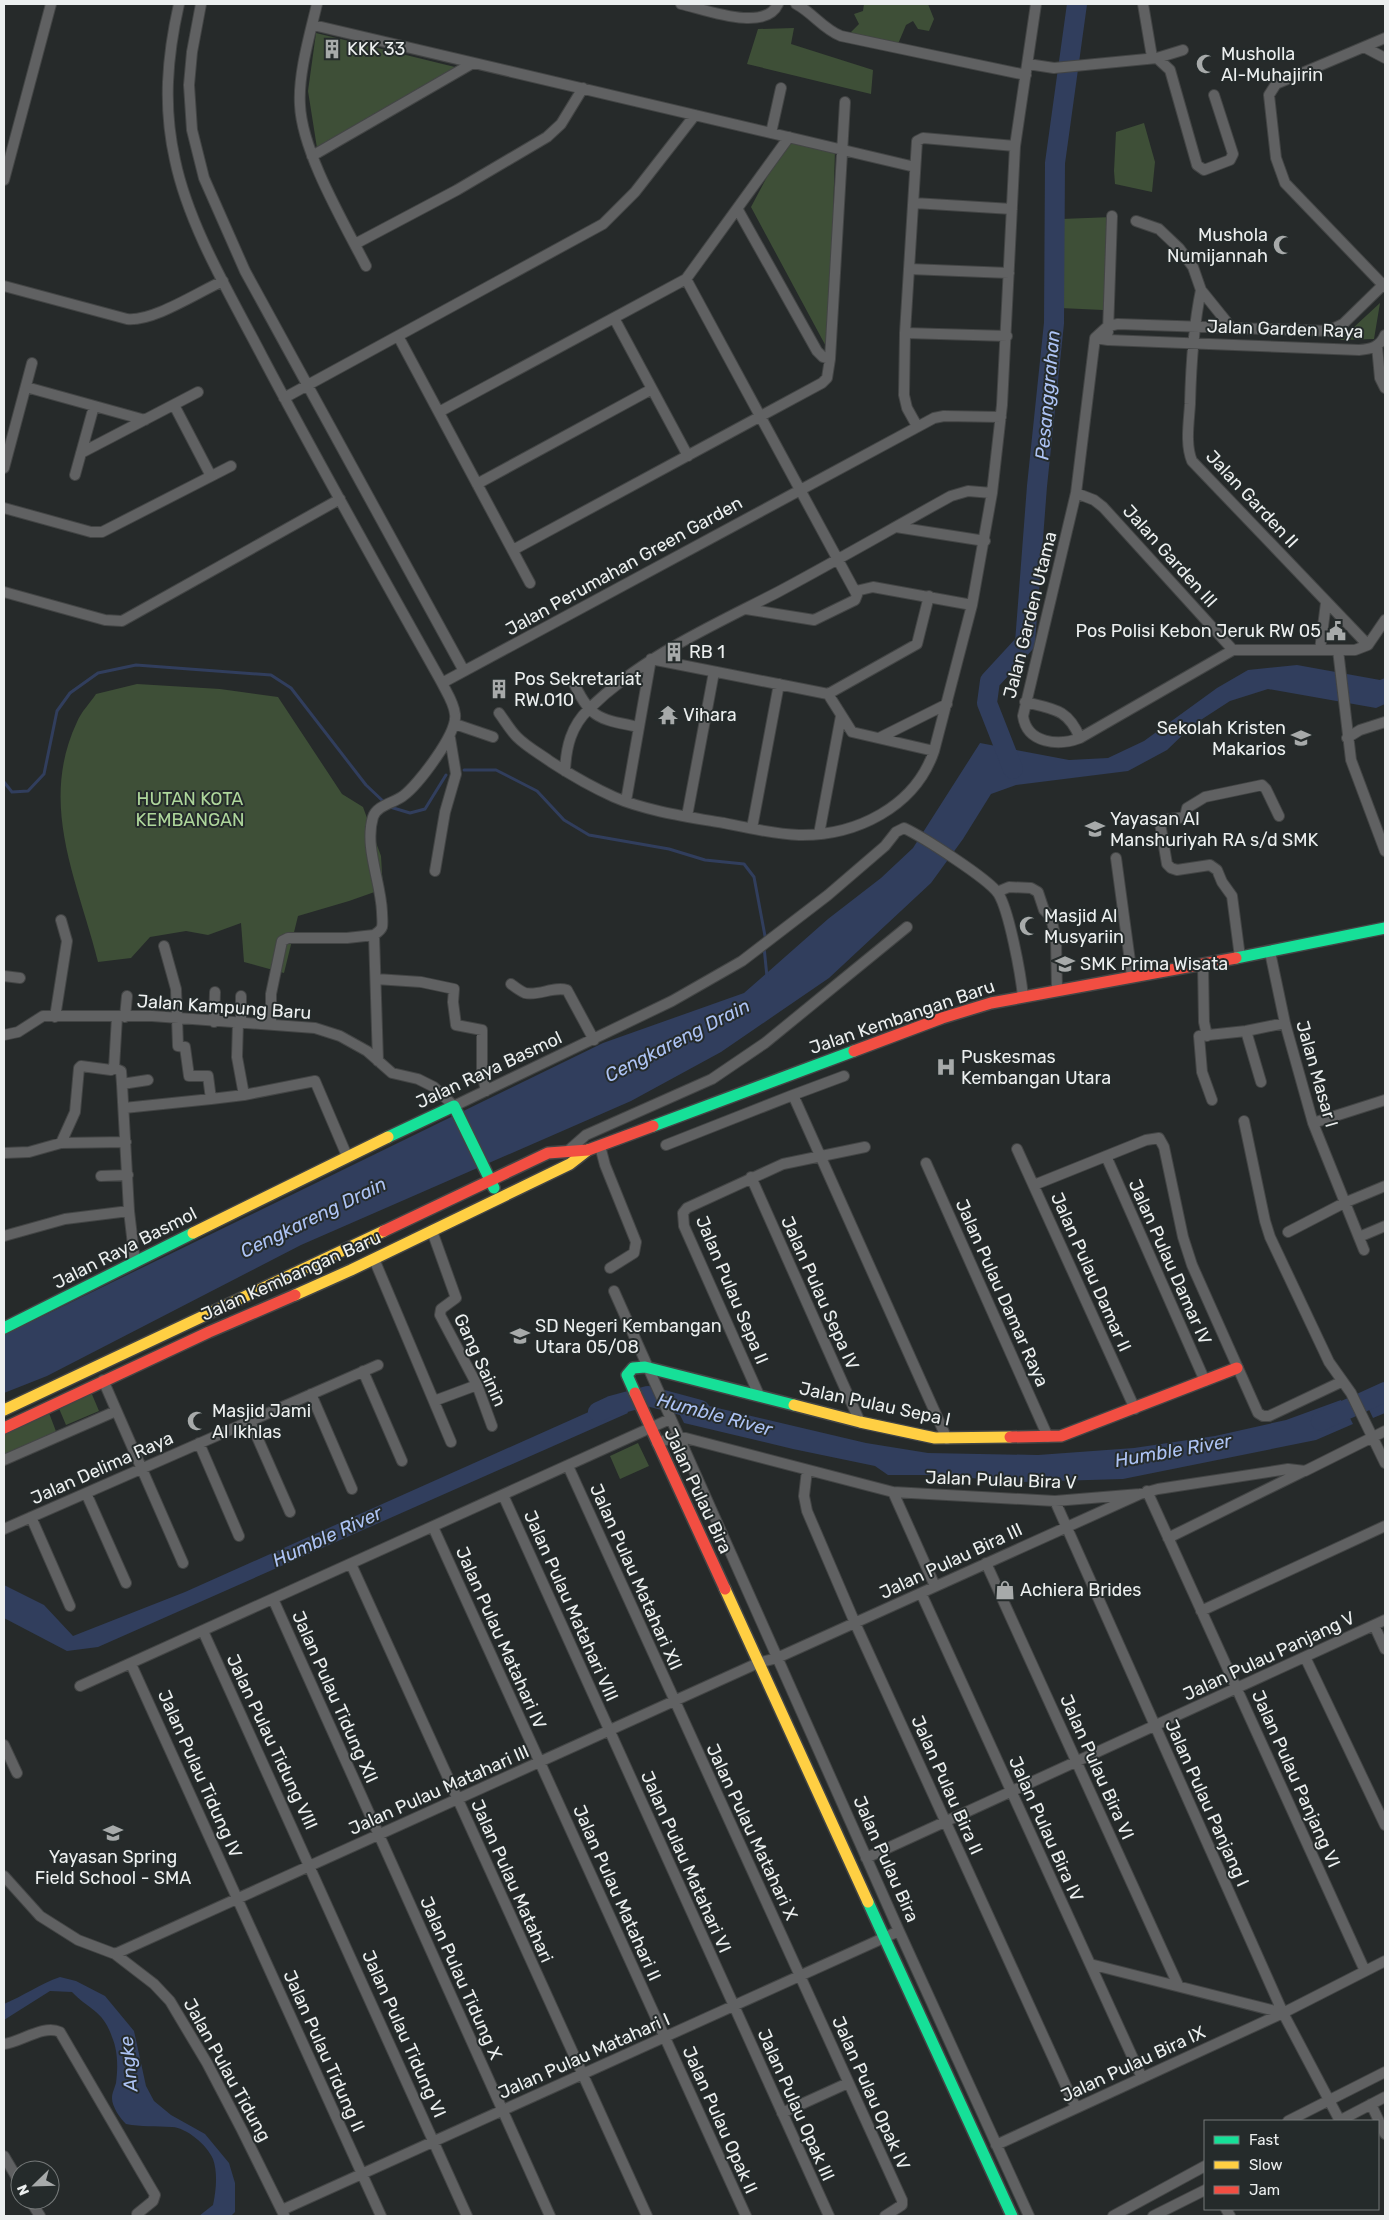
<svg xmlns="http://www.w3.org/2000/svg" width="1389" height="2220" font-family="Rubik,sans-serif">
  <rect width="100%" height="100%" fill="#262a2a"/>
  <path fill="#3e4f37" d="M864 4H928L934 19 929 31 918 29 913 21 906 25 898 44 849 34 859 24 854 14 863 11Z
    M794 28 791 44 873 70 871 94 747 64 758 29Z
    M316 33 459 68 317 148 308 91Z
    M1144 123 1155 162 1152 192 1115 184 1114 171 1116 132Z
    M786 141 835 150 829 352 751 207Z
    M1113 217 1103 310 1060 308 1061 219Z
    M1380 303 1374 339 1340 340Z
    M137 684 220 689 278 697 342 794 363 807 381 856 383 889 349 901 298 916 284 973 244 962 241 923 208 935 186 931 150 937 131 958 98 962C78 881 38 805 77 722 81 712 90 703 96 694Z
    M91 1392 99 1411 66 1425 58 1406Z
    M49 1413 57 1434 4 1459V1434Z
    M638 1443 649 1466 620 1479 610 1456Z"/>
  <path fill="#313e5d" d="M1297 665 1380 680 1385 678V704L1376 708 1268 689 1230 701 1193 725 1167 750 1128 771 1016 785 991 794 963 839 931 883 829 978 721 1052 631 1101 301 1245 47 1376 4 1393V1335L603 1043 744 993 828 919 881 878 913 848 980 743 1069 760 1108 758 1144 741 1217 688 1248 670Z
    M1385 1383V1413L1373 1418 1361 1393Z
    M671 1397 866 1443 928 1453 1038 1455 1134 1448 1215 1436 1286 1420 1341 1400 1353 1424 1316 1440 1123 1479 1022 1482 933 1475H888L875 1466 793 1449 684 1423Z
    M620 1398 628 1413 98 1647 67 1651 4 1618V1585L44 1605 73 1636 185 1592Z
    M60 1977 76 1981 105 1996 134 2031 146 2086 154 2101 171 2115 205 2134 229 2163 235 2183V2212L231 2216H199L213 2205C216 2191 218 2173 213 2159 207 2145 187 2128 172 2127 156 2126 141 2127 126 2124 120 2118 112 2107 112 2098 112 2093 115 2087 116 2083 118 2068 118 2051 112 2037 103 2010 89 2010 72 1992L50 1991 4 2020V2004C23 1996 40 1984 60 1977Z"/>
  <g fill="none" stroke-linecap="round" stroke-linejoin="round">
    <path stroke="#313e5d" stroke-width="3" d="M464 770H496L537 791 564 820 589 835 669 849 705 860 744 864 754 877 765 936 768 940
      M4 782 12 792 28 791 44 774 57 711 70 693 98 673 136 665 271 675 291 688 366 785 385 803
      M390 807 410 813 425 809 446 775
      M764 947 767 977"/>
    <path stroke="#313e5d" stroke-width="20" d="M1013 769 987 703 990 681 1025 643 1037 486 1054 323 1055 163 1077 4
      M598 1412 611 1406 648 1396 700 1410
      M1321 1421 1385 1392"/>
    <defs>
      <path id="street" d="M179 4C167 57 163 107 175 160 189 227 231 296 262 356 320 466 381 574 442 683 447 693 454 703 455 714 458 733 418 785 403 796 394 803 377 805 373 817 364 847 381 882 382 912 382 916 383 923 382 927 381 930 377 933 374 935L378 1061
        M201 4 192 52 189 85 192 130 204 178 245 271 464 671
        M317 4C310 34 298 74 300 105 302 152 344 223 366 266
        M681 4C704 9 765 33 778 4
        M796 4C813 13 823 29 841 36L1026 75
        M1143 4 1152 57
        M313 25 915 167
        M1385 38 1276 84 1269 95 1276 158 1285 183 1385 287
        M1364 47 1385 58
        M1157 58 1183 50
        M1028 64 1054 68 1157 58 1170 70 1197 165 1204 170 1230 160 1233 154 1214 95
        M771 133 781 88
        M312 156 473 63
        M4 180 51 4
        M914 203 1012 209
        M738 210 817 351 823 357 830 359
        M1136 221 1159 229 1179 248 1193 267 1201 290 1230 326
        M355 244 457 190 547 137 561 124 583 88
        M909 269 1009 273
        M686 279 857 595 855 600 814 620 746 609
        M4 286 127 319C153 322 198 292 223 281
        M1201 290C1193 328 1191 365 1190 404 1189 422 1185 444 1192 461L1368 645
        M614 318 688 456
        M1108 332 1112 216
        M905 333 1007 336
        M398 336 530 583
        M1095 338 1076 493 1023 716C1027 744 1059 746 1080 738L1233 650H1355L1368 645 1385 620
        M1095 338 1108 326 1118 324 1328 331 1343 324 1385 283
        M1095 338 1108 340 1359 350C1371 349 1380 347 1385 335
        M1377 346 1380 378 1385 388
        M26 387 145 420
        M284 398 603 224 635 192 695 115
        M174 405 211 476
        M439 412 686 279 789 137
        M917 426 907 408 904 395 905 333 917 141 923 138 1015 146
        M81 453 198 392
        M4 468 32 363
        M75 475 94 406
        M477 484 652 389
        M1076 493 1094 500 1103 507 1233 650
        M4 508 91 532H102L231 466
        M896 527 985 541
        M513 550 822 383 827 378 830 359 845 102
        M856 591 873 587 972 605
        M4 592 105 620 122 621 340 499
        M1320 650 1326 603
        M1338 650 1351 760 1385 851
        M651 659 828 694 917 644 929 596
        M572 679C590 719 598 719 639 727
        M442 683 934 418 944 416 1001 417
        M828 694 852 732 934 751
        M1025 702C1054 709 1068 709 1080 738
        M499 713C505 721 510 730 517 737 527 747 540 754 551 762 571 775 592 787 614 797 646 811 689 817 724 823 748 828 774 834 799 835 856 836 915 807 934 751L972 605 992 493 1002 405 1015 146 1036 4
        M455 724 493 737
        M879 738 947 704
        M1347 738 1360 730 1385 722
        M565 771C566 747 571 726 589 709 643 656 712 626 778 592 836 561 893 528 951 496L968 491 992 493
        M626 801 651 659
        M687 816 714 672
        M752 828 779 684
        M819 834 841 716
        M1116 858 1132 976
        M435 871 445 812 456 774 450 738
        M997 892 1009 887 1031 888 1038 892 1044 910 1051 917 1056 940 1057 990
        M164 946 176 989 178 1046 185 1047 189 1076H208L211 1099 244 1095 315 1081 347 1156
        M1270 952 1285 1023 1313 1123 1364 1250
        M1240 957 1232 896 1222 882 1217 870 1210 865 1177 870 1171 868 1167 864 1160 823 1163 820 1185 817 1187 808 1205 797 1262 785 1266 789 1279 816
        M1203 964 1204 1022 1207 1036
        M4 976 20 978
        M376 979 421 982 454 989 453 1002 456 1025 482 1030V1073L486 1091
        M511 984C515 987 520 991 525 993 539 996 554 986 567 990L594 1040
        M55 1017 67 941 61 920
        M125 1017 127 996
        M214 1022 215 992
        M238 1022 237 1057 244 1095
        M241 1022V996
        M271 1024V994L282 941 288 938H347L374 935
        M1246 1031 1261 1082
        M4 1035 18 1032 43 1016H152L315 1028 340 1036 367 1051 392 1073 418 1079 434 1087 454 1106 672 1001 742 961 828 895 885 846 896 832 904 828C923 837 987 878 998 893 1009 910 1021 975 1023 997
        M114 1068 121 1071 122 1084
        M793 1095 844 1076
        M1212 1100 1202 1072 1199 1036 1246 1031 1285 1023
        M124 1108 211 1099
        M1244 1121 1265 1221 1270 1237 1329 1362 1351 1393 1385 1463
        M1313 1123 1385 1100
        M61 1143 75 1112 79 1068 81 1066 111 1070 114 1068 117 1017
        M666 1145 793 1095 947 1439
        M600 1146 605 1165 636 1242 634 1253 610 1268
        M1017 1149 1135 1409
        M569 1150 586 1135 712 1079 765 1043 907 927
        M4 1153 29 1152 61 1143 126 1142
        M1106 1156 1205 1381
        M926 1163 1048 1437
        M101 1176 128 1175
        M751 1177 860 1422
        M1034 1185 1146 1140 1159 1138 1164 1147 1183 1237 1192 1265 1258 1413 1263 1416H1269L1341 1382
        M432 1231 456 1298 441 1309 440 1315 477 1385 492 1426
        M1288 1232 1344 1203 1385 1186
        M4 1236 65 1219 129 1211
        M1359 1237 1385 1226
        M374 1259 451 1442
        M135 1262 129 1211 122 1084 148 1080
        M614 1291 899 1931 1029 2216
        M363 1371 402 1461
        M103 1380 183 1563
        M311 1394 352 1489
        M759 1395 684 1226 683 1213 687 1208 783 1164 865 1147
        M434 1401 477 1385
        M250 1421 290 1512
        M199 1443 239 1536
        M657 1443 678 1436 893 1492 1055 1501 1140 1494 1158 1489 1288 1469 1305 1471 1385 1431
        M4 1460 116 1411
        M568 1466 902 2200V2205L885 2216
        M807 1470 804 1496 807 1511 855 1623 1076 2108
        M1147 1491 1365 1971
        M893 1492 935 1586
        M86 1493 126 1583
        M503 1495 829 2216
        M1055 1501 1283 2013 1340 2121
        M31 1517 70 1606
        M433 1527 746 2216
        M4 1529 378 1365
        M1168 1538 1304 1471
        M986 1563 1178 1985
        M351 1564 647 2216
        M921 1593 1142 2078
        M273 1599 550 2216
        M1201 1611 1385 1526
        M1374 1625 1385 1649
        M203 1631 467 2216
        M1305 1657 1385 1825
        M131 1664 381 2216
        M80 1686 670 1419
        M4 1745 17 1773
        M866 1858 1385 1620
        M4 1876 40 1916 78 1940 115 1954 154 1984 170 2001 207 2063 242 2130 284 2215
        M115 1954 758 1663 777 1658 1140 1494
        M1090 1964 1283 2013
        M4 2044C21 2042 44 2024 60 2032L155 2195 153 2201 137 2214
        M1371 2104 1385 2134
        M782 2113 848 2083
        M1288 2121 1385 2072
        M1339 2121 1385 2097
        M996 2145 1283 2013 1385 1961
        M4 2156 20 2183
        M30 2200 40 2216
        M1226 2209 1230 2216
        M282 2210 899 1931
        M1113 2216 1205 2166
        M1153 2216 1205 2190"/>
      <path id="fast" d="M1236 958 1385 928
        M653 1126 854 1051
        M388 1137 454 1106 494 1188
        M4 1328 193 1233
        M635 1393 627 1375 633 1368 645 1367 794 1405
        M868 1902 1012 2216"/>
      <path id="slow" d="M193 1233 388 1137
        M295 1295 351 1270 570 1164 588 1150
        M794 1405 860 1422 935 1438 1010 1437
        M4 1410 384 1231
        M725 1589 868 1902"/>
      <path id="jam" d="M854 1051 942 1018 991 1003 1236 958
        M384 1231 548 1153 588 1150 653 1126
        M635 1393 725 1589
        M4 1428 209 1332 295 1295
        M1010 1437 1061 1436 1237 1368"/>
    </defs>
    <use href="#street" stroke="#434545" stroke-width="12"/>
    <use href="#fast" stroke="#434545" stroke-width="14"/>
    <use href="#slow" stroke="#434545" stroke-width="14"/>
    <use href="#jam" stroke="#434545" stroke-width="14"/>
    <use href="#street" stroke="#606162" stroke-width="10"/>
    <use href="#fast" stroke="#16e098" stroke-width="11"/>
    <use href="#slow" stroke="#ffcf43" stroke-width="11"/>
    <use href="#jam" stroke="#f24e42" stroke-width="11"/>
  </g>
  <defs>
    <symbol id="building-bare" viewBox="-9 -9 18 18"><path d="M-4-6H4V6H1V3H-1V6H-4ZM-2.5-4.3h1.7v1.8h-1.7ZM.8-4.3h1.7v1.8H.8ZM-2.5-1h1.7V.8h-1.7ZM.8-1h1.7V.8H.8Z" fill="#a7aaaa" stroke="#252b2b" stroke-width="2.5" paint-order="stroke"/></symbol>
    <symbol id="mosque-bare" viewBox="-9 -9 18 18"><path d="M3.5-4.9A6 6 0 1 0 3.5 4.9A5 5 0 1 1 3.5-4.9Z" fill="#a7aaaa" stroke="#252b2b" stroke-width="2.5" paint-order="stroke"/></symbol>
    <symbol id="civic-bare" viewBox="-9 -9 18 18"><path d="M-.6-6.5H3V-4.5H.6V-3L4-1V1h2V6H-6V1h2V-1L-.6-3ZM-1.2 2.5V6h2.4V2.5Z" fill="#a7aaaa" stroke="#252b2b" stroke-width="2.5" paint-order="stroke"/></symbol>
    <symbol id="temple-bare" viewBox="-9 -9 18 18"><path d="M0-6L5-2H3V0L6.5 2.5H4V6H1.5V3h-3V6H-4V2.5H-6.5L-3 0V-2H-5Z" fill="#a7aaaa" stroke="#252b2b" stroke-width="2.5" paint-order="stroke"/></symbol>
    <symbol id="school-bare" viewBox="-9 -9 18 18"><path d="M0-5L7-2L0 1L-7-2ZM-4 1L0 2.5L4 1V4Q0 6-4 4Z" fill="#a7aaaa" stroke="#252b2b" stroke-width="2.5" paint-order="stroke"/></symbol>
    <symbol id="hospital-bare" viewBox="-9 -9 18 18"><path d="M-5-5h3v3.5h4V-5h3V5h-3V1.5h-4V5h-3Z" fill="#a7aaaa" stroke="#252b2b" stroke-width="2.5" paint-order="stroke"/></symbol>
    <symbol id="shop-bare" viewBox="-9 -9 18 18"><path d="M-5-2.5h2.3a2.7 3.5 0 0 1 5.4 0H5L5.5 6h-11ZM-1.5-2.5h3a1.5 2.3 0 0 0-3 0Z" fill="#a7aaaa" stroke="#252b2b" stroke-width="2.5" paint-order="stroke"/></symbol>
  </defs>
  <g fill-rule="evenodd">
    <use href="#building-bare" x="318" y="35" width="28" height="28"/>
    <use href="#mosque-bare" x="1192" y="50" width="28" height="28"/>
    <use href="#mosque-bare" x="1269" y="231" width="28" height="28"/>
    <use href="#civic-bare" x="1322" y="617" width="28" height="28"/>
    <use href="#building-bare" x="660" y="638" width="28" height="28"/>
    <use href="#building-bare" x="485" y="675" width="28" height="28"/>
    <use href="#temple-bare" x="654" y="701" width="28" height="28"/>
    <use href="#school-bare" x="1287" y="724" width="28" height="28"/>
    <use href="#school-bare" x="1081" y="815" width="28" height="28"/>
    <use href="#mosque-bare" x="1015" y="912" width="28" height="28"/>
    <use href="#school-bare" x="1051" y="950" width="28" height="28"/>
    <use href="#hospital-bare" x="932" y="1053" width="28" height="28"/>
    <use href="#school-bare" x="506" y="1322" width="28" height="28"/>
    <use href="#mosque-bare" x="183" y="1407" width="28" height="28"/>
    <use href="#shop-bare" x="991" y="1576" width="28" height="28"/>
    <use href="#school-bare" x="99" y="1819" width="28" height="28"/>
  </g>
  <g text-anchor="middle" stroke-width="4" stroke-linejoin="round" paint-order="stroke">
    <g font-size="18" fill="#ecefef" stroke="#252b2b" text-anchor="start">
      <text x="347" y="55">KKK 33</text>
      <text x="1221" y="60">Musholla<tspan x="1221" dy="21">Al-Muhajirin</tspan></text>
      <text x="1268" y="241" text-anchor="end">Mushola<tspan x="1268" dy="21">Numijannah</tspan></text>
      <text x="1321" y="637" text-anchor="end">Pos Polisi Kebon Jeruk RW 05</text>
      <text x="689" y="658">RB 1</text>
      <text x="514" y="685">Pos Sekretariat<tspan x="514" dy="21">RW.010</tspan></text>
      <text x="683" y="721">Vihara</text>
      <text x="1286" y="734" text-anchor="end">Sekolah Kristen<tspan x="1286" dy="21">Makarios</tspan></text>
      <text x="1110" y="825">Yayasan Al<tspan x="1110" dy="21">Manshuriyah RA s/d SMK</tspan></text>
      <text x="1044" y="922">Masjid Al<tspan x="1044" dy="21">Musyariin</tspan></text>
      <text x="1080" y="970">SMK Prima Wisata</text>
      <text x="961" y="1063">Puskesmas<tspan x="961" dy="21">Kembangan Utara</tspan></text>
      <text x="535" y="1332">SD Negeri Kembangan<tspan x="535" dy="21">Utara 05/08</tspan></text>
      <text x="212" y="1417">Masjid Jami<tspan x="212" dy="21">Al Ikhlas</tspan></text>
      <text x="1020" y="1596">Achiera Brides</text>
      <text x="113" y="1863" text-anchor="middle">Yayasan Spring<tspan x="113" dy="21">Field School - SMA</tspan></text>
    </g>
    <g font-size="18" fill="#ecefef" stroke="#252b2b">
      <text transform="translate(1285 329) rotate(2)" y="6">Jalan Garden Raya</text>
      <text transform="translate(1252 499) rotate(47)" y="6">Jalan Garden II</text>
      <text transform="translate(1170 556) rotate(48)" y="6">Jalan Garden III</text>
      <text transform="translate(624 566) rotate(-29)" y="6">Jalan Perumahan Green Garden</text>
      <text transform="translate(1030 615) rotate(-76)" y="6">Jalan Garden Utama</text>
      <text transform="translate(224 1007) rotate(4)" y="6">Jalan Kampung Baru</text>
      <text transform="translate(902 1017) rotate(-19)" y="6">Jalan Kembangan Baru</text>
      <text transform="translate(489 1070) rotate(-25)" y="6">Jalan Raya Basmol</text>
      <text transform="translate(1317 1074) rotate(74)" y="6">Jalan Masar I</text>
      <text transform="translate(125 1248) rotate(-27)" y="6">Jalan Raya Basmol</text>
      <text transform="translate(1170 1262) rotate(66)" y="6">Jalan Pulau Damar IV</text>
      <text transform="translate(1091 1272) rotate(66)" y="6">Jalan Pulau Damar II</text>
      <text transform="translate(291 1276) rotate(-24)" y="6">Jalan Kembangan Baru</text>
      <text transform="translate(732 1290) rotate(67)" y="6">Jalan Pulau Sepa II</text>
      <text transform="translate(820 1293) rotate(66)" y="6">Jalan Pulau Sepa IV</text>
      <text transform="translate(1002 1293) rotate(66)" y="6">Jalan Pulau Damar Raya</text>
      <text transform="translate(480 1360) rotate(65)" y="6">Gang Sainin</text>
      <text transform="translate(875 1404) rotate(12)" y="6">Jalan Pulau Sepa I</text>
      <text transform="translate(102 1468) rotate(-24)" y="6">Jalan Delima Raya</text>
      <text transform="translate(1001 1480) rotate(2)" y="6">Jalan Pulau Bira V</text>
      <text transform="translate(698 1491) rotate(65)" y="6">Jalan Pulau Bira</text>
      <text transform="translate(951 1561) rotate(-25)" y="6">Jalan Pulau Bira III</text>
      <text transform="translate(636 1577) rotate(66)" y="6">Jalan Pulau Matahari XII</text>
      <text transform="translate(571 1606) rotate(66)" y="6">Jalan Pulau Matahari VIII</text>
      <text transform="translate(501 1638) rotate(66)" y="6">Jalan Pulau Matahari IV</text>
      <text transform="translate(1269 1656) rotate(-25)" y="6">Jalan Pulau Panjang V</text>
      <text transform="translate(335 1697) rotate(66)" y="6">Jalan Pulau Tidung XII</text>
      <text transform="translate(272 1742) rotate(65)" y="6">Jalan Pulau Tidung VIII</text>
      <text transform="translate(1097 1767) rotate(66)" y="6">Jalan Pulau Bira VI</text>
      <text transform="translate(200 1774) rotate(66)" y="6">Jalan Pulau Tidung IV</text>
      <text transform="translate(1296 1779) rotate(66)" y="6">Jalan Pulau Panjang VI</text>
      <text transform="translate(947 1785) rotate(66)" y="6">Jalan Pulau Bira II</text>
      <text transform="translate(439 1790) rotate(-24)" y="6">Jalan Pulau Matahari III</text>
      <text transform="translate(1207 1803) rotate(66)" y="6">Jalan Pulau Panjang I</text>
      <text transform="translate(1046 1829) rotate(66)" y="6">Jalan Pulau Bira IV</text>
      <text transform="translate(752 1832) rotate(65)" y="6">Jalan Pulau Matahari X</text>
      <text transform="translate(886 1859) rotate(66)" y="6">Jalan Pulau Bira</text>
      <text transform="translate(686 1862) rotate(66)" y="6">Jalan Pulau Matahari VI</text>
      <text transform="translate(512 1881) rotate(66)" y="6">Jalan Pulau Matahari</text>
      <text transform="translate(617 1893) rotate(66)" y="6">Jalan Pulau Matahari II</text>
      <text transform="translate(461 1978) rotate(66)" y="6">Jalan Pulau Tidung X</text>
      <text transform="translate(404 2034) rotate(66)" y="6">Jalan Pulau Tidung VI</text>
      <text transform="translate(324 2051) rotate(66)" y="6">Jalan Pulau Tidung II</text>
      <text transform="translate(584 2056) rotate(-24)" y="6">Jalan Pulau Matahari I</text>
      <text transform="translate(1133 2064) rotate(-25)" y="6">Jalan Pulau Bira IX</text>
      <text transform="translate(227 2070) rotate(61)" y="6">Jalan Pulau Tidung</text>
      <text transform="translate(871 2093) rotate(66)" y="6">Jalan Pulau Opak IV</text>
      <text transform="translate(796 2105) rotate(66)" y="6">Jalan Pulau Opak III</text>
      <text transform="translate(720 2120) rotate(66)" y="6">Jalan Pulau Opak II</text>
    </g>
    <g font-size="18" fill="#aed69b" stroke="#252b2b">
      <text x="190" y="805">HUTAN KOTA<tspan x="190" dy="21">KEMBANGAN</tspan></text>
    </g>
    <g font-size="19" font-style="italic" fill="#adc3f4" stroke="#252b2b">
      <text transform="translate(1047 395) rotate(-85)" y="7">Pesanggrahan</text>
      <text transform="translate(677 1040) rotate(-27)" y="7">Cengkareng Drain</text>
      <text transform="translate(313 1217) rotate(-26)" y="7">Cengkareng Drain</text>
      <text transform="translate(715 1414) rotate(15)" y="7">Humble River</text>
      <text transform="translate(1173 1450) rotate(-10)" y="7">Humble River</text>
      <text transform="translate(327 1536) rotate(-25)" y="7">Humble River</text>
      <text transform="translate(128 2064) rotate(-95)" y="7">Angke</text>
    </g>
  </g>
  <rect width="1389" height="2220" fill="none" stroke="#ecefef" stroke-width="10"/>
  <rect x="1204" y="2120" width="175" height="90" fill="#252b2b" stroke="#757979"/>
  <rect x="1214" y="2136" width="25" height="8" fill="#16e098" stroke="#757979"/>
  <text x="1249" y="2145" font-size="15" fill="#ecefef">Fast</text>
  <rect x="1214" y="2161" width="25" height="8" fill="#ffcf43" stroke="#757979"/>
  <text x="1249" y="2170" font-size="15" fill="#ecefef">Slow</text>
  <rect x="1214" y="2186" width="25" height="8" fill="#f24e42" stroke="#757979"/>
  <text x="1249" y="2195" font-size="15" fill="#ecefef">Jam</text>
  <g transform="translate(35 2185) rotate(247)"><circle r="24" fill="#252b2b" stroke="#757979"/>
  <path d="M0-4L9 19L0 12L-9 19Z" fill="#a7aaaa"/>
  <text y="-8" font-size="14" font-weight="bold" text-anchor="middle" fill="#ecefef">N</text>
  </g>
</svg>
